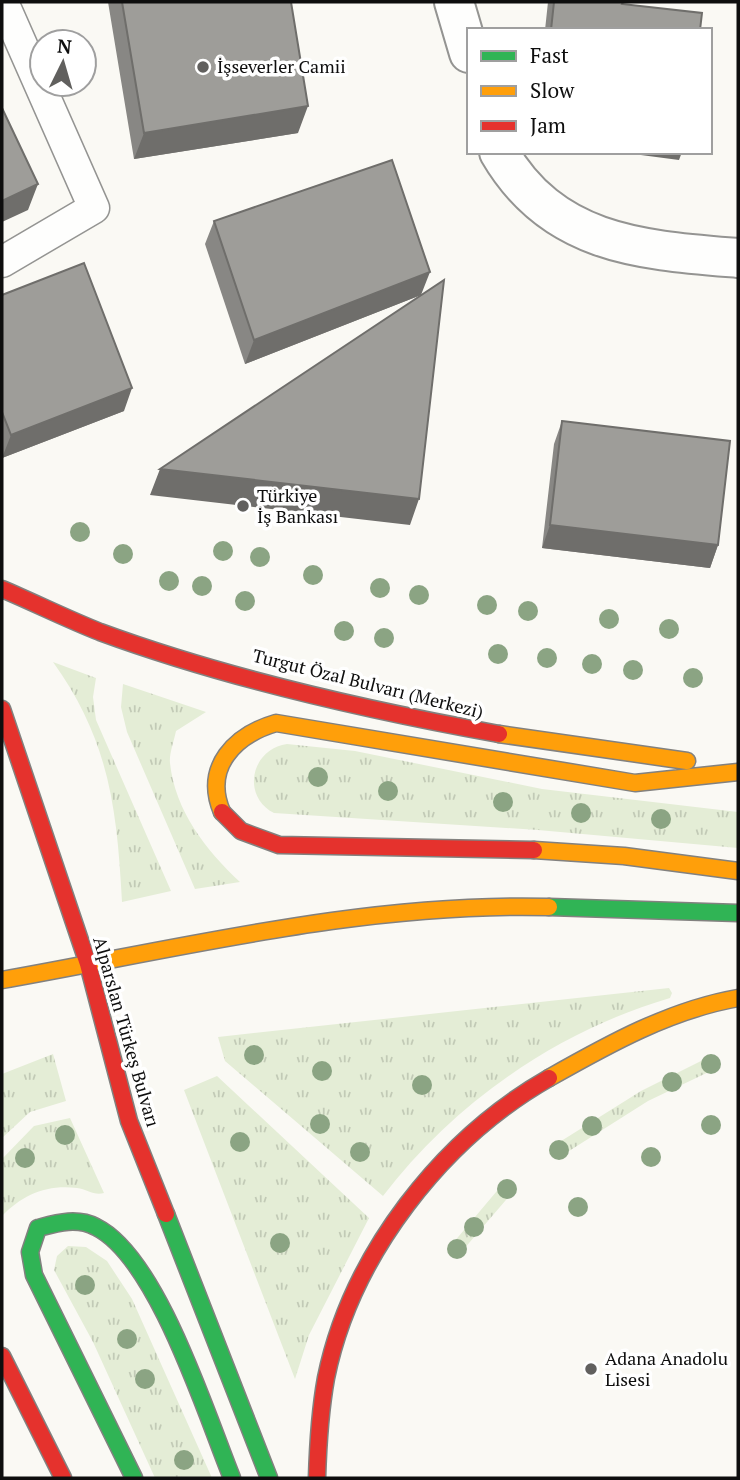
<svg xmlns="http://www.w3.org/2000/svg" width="740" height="1480" font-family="'PT Serif',serif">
  <defs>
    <pattern id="grass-tufts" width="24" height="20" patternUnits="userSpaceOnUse" patternTransform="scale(1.75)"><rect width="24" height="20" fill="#e4edd6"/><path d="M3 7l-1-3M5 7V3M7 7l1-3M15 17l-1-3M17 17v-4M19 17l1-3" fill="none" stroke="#c2cab6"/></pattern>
  </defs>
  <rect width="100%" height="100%" fill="#faf9f4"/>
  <path fill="url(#grass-tufts)" d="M53 662 96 678 93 697 96 720 171 891 122 902C117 808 109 740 53 662Z
    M123 684 206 712 176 731C174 741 169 754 170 763 175 811 206 850 240 882L195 889 127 732 121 707Z
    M287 744 355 751 542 789 738 812V848L538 830 274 813C241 796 251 749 287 744Z
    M669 988 672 993 670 998C557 1031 454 1103 383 1196L225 1061 218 1037Z
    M53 1054 66 1101 30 1112 2 1138V1074Z
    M711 1056 717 1068 648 1101 558 1158 550 1148 641 1091Z
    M217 1076 369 1218 309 1335 295 1379 184 1090Z
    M70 1118 104 1193C94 1196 87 1189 77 1188 47 1184 22 1195 2 1216V1159L34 1126Z
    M507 1179 517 1187 457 1257 448 1249Z
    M68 1246 86 1247 107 1261 132 1299 212 1478H155L93 1342 54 1270 57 1256Z"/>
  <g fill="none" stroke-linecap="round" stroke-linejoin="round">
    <defs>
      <path id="lane" d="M2 262 94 208 3 2"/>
      <path id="street" d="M454 2 469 53
        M499 152C553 245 641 250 738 258"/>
      <path id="fast" d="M549 907 738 913
        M166 1214 269 1478
        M134 1478 34 1275 30 1252 38 1228C57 1223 77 1217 96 1227 157 1257 206 1414 232 1478"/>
      <path id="slow" d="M499 734 687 761
        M222 812C203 767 235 735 276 723L635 783 738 772
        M534 850 624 856 738 871
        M2 980C183 948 365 902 549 907
        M549 1078C609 1044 670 1010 738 998"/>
      <path id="jam" d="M2 589C35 603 67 619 100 632 228 679 366 710 499 734
        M2 709 88 964 129 1121 166 1214
        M222 812 241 831 279 845 534 850
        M2 1356 63 1478
        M317 1478C318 1444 320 1411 326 1378 351 1255 442 1139 549 1078"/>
    </defs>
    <use href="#lane" stroke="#949492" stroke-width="33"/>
    <use href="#street" stroke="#949492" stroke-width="42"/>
    <use href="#fast" stroke="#82817f" stroke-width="19"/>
    <use href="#slow" stroke="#82817f" stroke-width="19"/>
    <use href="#jam" stroke="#82817f" stroke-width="19"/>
    <use href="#lane" stroke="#fefefd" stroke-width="30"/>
    <use href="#street" stroke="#fefefd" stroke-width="38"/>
    <use href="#fast" stroke="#30b455" stroke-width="16"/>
    <use href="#slow" stroke="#ff9f0a" stroke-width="16"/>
    <use href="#jam" stroke="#e5322d" stroke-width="16"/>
  </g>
  <g fill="#8ba483">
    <circle cx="80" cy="532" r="10"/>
    <circle cx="223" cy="551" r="10"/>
    <circle cx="123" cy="554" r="10"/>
    <circle cx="260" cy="557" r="10"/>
    <circle cx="313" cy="575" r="10"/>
    <circle cx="169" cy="581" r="10"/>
    <circle cx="202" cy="586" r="10"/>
    <circle cx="380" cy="588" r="10"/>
    <circle cx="419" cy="595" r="10"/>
    <circle cx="245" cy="601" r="10"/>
    <circle cx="487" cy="605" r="10"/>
    <circle cx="528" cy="611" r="10"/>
    <circle cx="609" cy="619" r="10"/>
    <circle cx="669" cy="629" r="10"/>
    <circle cx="344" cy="631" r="10"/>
    <circle cx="384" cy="638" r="10"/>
    <circle cx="498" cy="654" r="10"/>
    <circle cx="547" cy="658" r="10"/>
    <circle cx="592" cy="664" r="10"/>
    <circle cx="633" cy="670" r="10"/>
    <circle cx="693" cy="678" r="10"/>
    <circle cx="318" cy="777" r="10"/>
    <circle cx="388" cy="791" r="10"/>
    <circle cx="503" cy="802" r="10"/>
    <circle cx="581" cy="813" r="10"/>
    <circle cx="661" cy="819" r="10"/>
    <circle cx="254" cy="1055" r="10"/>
    <circle cx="711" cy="1064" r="10"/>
    <circle cx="322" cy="1071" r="10"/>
    <circle cx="672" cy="1082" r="10"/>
    <circle cx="422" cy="1085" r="10"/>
    <circle cx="320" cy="1124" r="10"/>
    <circle cx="711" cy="1125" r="10"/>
    <circle cx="592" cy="1126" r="10"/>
    <circle cx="65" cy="1135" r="10"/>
    <circle cx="240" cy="1142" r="10"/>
    <circle cx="559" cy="1150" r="10"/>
    <circle cx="360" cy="1152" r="10"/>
    <circle cx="651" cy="1157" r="10"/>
    <circle cx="25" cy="1158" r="10"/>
    <circle cx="507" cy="1189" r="10"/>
    <circle cx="578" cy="1207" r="10"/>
    <circle cx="474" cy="1227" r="10"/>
    <circle cx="280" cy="1243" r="10"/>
    <circle cx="457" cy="1249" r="10"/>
    <circle cx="85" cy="1285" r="10"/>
    <circle cx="127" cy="1339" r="10"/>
    <circle cx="145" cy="1379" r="10"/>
    <circle cx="184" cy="1460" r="10"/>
  </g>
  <path fill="#888784" d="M108 2H291L298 133 134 159Z
    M548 2H623L622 4 700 30H545Z
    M214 221 421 295 245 364 205 244Z
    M2 295 124 411 2 458Z
    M562 421 718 545 710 568 542 548 554 444Z"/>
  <path fill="#6f6e6b" d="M308 106 298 133 134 159 144 133Z
    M618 152H682L679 160Z
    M38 184 28 210 2 222V201Z
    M430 272 421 295 245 364 254 340Z
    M132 388 124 411 2 458 11 435Z
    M160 469 419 499 410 525 150 495Z
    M550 525 718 545 710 568 542 548Z"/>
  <path fill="#9e9d99" stroke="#6f6e6b" stroke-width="2" d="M122 2H291L308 106 144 133Z
    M554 2H623L622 4 702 13 700 30H551Z
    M2 108 38 184 2 201Z
    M392 160 430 272 254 340 214 221Z
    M84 263 132 388 11 435 2 412V295Z
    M444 280 419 499 160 469 271 395Z
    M562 421 730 441 718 545 550 525Z"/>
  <g fill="#61605e" stroke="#fff" stroke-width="2.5">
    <circle cx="203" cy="67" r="7"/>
    <circle cx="243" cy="506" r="7"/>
    <circle cx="591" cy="1369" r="7"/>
  </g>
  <g text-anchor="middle" stroke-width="7" stroke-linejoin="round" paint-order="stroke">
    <g font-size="18" fill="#0e0e0e" stroke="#fff" text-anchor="start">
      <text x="217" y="73">İşseverler Camii</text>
      <text x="257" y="502">Türkiye<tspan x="257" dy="21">İş Bankası</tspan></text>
      <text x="605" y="1365">Adana Anadolu<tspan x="605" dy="21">Lisesi</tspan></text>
    </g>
    <g font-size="18" fill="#0e0e0e" stroke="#fff">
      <text transform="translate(368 684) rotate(14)" y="6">Turgut Özal Bulvarı (Merkezi)</text>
      <text transform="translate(126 1032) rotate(74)" y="6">Alparslan Türkeş Bulvarı</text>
    </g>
  </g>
  <rect width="740" height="1480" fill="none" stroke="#0e0e0e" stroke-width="7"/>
  <rect x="467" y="28" width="245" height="126" fill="#ffffff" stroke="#9f9f9f" stroke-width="2"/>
  <rect x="481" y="51" width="35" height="10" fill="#30b455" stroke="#9f9f9f" stroke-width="2"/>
  <text x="530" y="63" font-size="21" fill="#0e0e0e">Fast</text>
  <rect x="481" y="86" width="35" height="10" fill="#ff9f0a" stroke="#9f9f9f" stroke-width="2"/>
  <text x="530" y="98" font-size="21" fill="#0e0e0e">Slow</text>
  <rect x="481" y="121" width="35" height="10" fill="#e5322d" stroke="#9f9f9f" stroke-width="2"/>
  <text x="530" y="133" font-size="21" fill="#0e0e0e">Jam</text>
  <g transform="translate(63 63) rotate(5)"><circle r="33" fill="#ffffff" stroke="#9f9f9f" stroke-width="2"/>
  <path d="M0-5L12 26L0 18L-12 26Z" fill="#61605e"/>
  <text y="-10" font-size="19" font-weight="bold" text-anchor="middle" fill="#0e0e0e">N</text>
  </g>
</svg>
